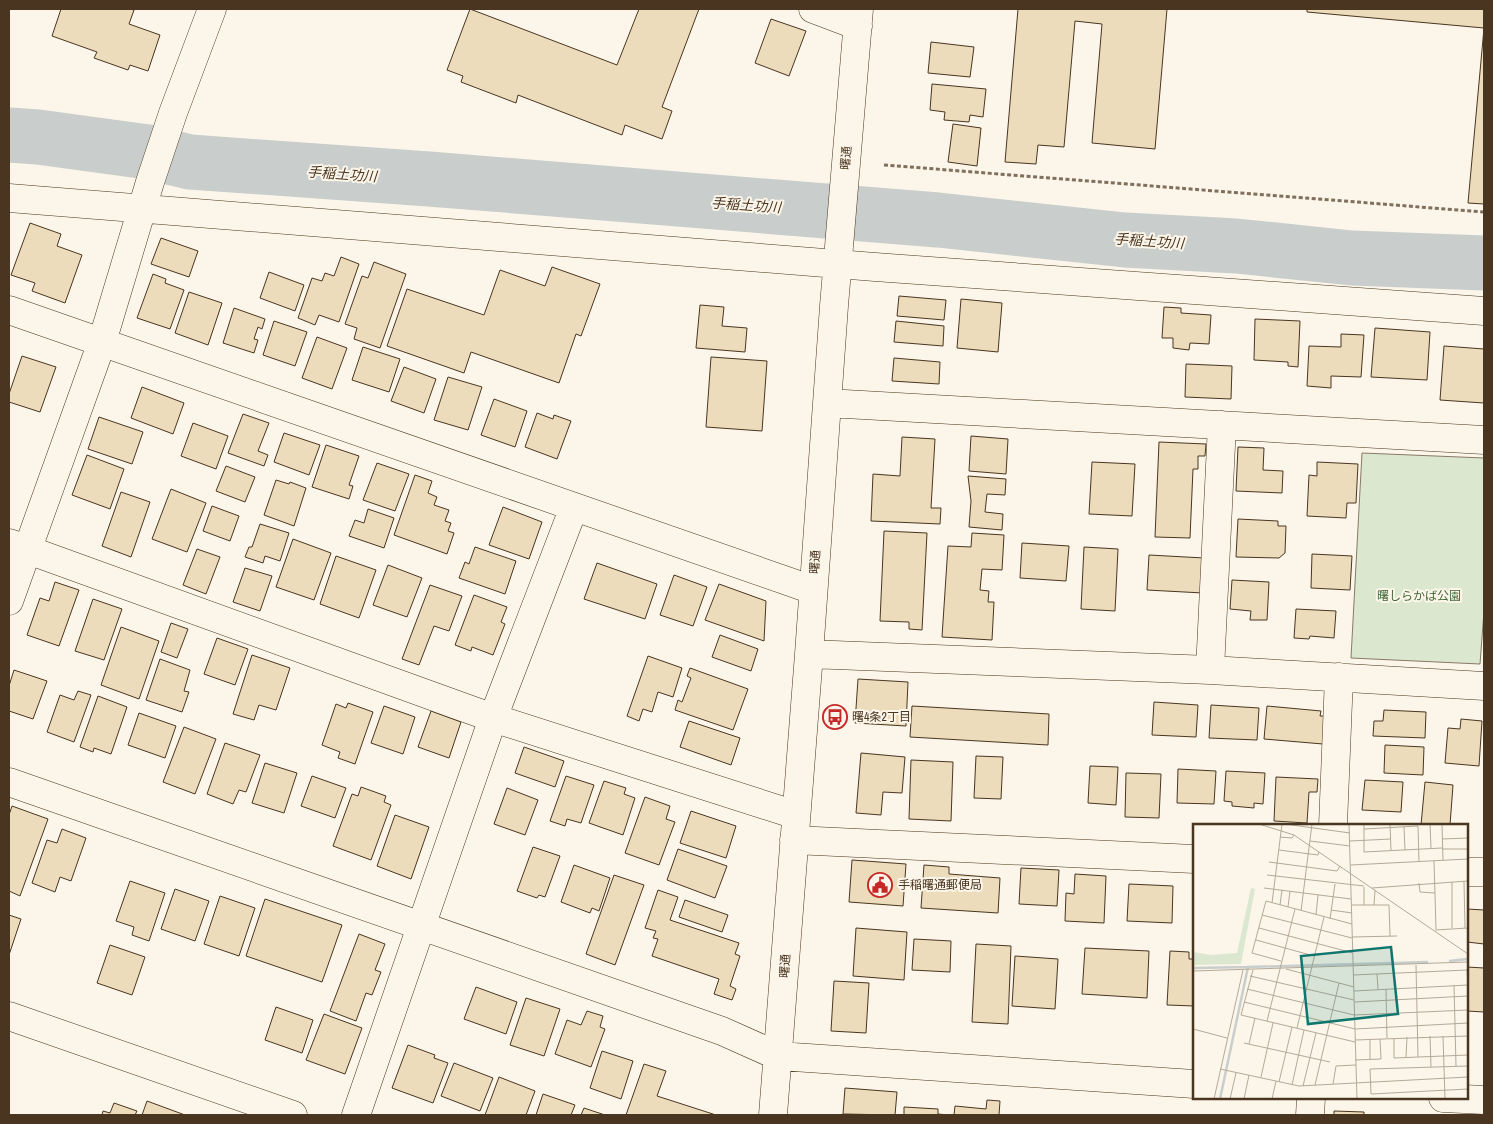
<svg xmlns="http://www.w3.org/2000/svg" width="1493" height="1124" font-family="'Archivo Narrow','Noto Sans JP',sans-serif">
  <rect width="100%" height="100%" fill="#fbf6e9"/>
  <path fill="#dce7d0" stroke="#887966" d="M1362 453 1484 458V611L1480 664 1351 658Z"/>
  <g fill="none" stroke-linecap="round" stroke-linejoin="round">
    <path stroke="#c9cecd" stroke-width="55" d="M9 135 38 137 148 152 190 162 429 179 938 220 1125 240 1236 246 1352 258 1484 263"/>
  </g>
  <path fill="#ecdcbc" stroke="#4a3520" d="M61 9H130L134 10 129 24 160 35 148 71 130 65 128 70 94 58 97 52 52 36Z
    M470 9 617 65 639 9H699L662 107 672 111 662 139 625 125 622 135 518 95 516 103 461 82 463 76 447 70Z
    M1018 9H1167L1155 149 1092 143 1102 24 1075 21 1064 147 1038 145 1036 164 1005 162Z
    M1307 9H1484V204L1468 203 1484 28 1307 12Z
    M771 19 806 31 789 76 755 63Z
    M931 42 974 47 970 77 928 73Z
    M932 84 986 89 983 117 970 115 969 122 944 120 945 112 930 110Z
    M953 124 981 128 977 166 948 162Z
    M30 223 61 234 57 246 82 255 65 303 32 291 35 283 11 275Z
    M161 238 198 251 189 277 151 264Z
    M341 257 359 264 339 322 319 315 315 325 298 318 312 278 322 281 325 273 334 276Z
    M374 262 406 274 380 348 354 339 357 328 345 324 362 276 368 278Z
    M552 267 600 284 581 336 576 334 559 383 471 352 464 373 387 346 407 289 484 315 500 270 545 286Z
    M269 272 304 285 295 311 260 298Z
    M153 274 166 279 165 283 184 290 170 329 137 318Z
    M189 292 222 303 208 345 175 333Z
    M899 296 946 300 944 320 897 316Z
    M961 299 1002 303 998 352 957 348Z
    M700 305 724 307 722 326 747 328 745 352 696 348Z
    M1164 307 1181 308V313L1211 315 1209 344 1190 343 1189 350 1173 348V338H1162Z
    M234 308 265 319 262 329 258 327 254 339 258 340 254 353 223 343Z
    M1255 319 1300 321 1298 367 1288 366V362L1254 360Z
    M274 321 307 332 295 366 263 355Z
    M896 321 944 326 943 346 894 342Z
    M1375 328 1430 332 1427 380 1371 377Z
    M1341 334 1364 335 1361 377 1331 376V388L1307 386 1309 346 1341 347Z
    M317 337 347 348 332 389 302 378Z
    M1444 346 1484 349V403L1440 400Z
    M363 347 400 359 389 392 352 380Z
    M22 356 56 367 40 412 9 402V394Z
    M711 357 767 361 762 431 706 427Z
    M894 358 940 362 939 384 892 381Z
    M1186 364 1232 366 1231 399 1185 397Z
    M404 367 436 379 424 413 391 401Z
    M448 377 482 387 468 430 434 420Z
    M142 387 184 403 173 434 131 418Z
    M494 399 527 411 515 447 481 435Z
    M537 413 553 419 554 415 571 421 557 459 525 447Z
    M243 414 269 423 258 451 268 455 264 466 228 453Z
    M99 417 143 432 132 464 88 449Z
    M193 423 228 436 216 469 181 456Z
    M284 433 320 445 309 475 274 462Z
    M971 436 1008 439 1006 474 969 471Z
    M902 437 935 439 931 508H941L940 524 871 521 873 474 900 476Z
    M1159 442 1206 444 1205 456H1198V469H1193L1190 538 1155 537Z
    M326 445 359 456 349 485 353 486 349 499 312 487Z
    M1238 447 1264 448 1263 470 1283 471 1282 493 1236 491Z
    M87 455 124 469 110 509 72 495Z
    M1092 462 1135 464 1132 516 1089 514Z
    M1317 462 1358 464 1356 503H1347L1346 518 1307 516 1309 475 1317 476Z
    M377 463 409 474 395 511 363 500Z
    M226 466 255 477 245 502 216 491Z
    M415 475 432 481 428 493 437 497 434 505 449 510 445 521 451 523 448 531 454 533 447 554 394 535Z
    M968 476 1006 479 1005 495 987 494 985 512 1003 514 1002 530 969 527 971 501Z
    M276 480 289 484 290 482 306 488 294 526 264 515Z
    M171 489 206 503 187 552 152 539Z
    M121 492 150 502 131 557 102 546Z
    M212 506 239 516 230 541 203 531Z
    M503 507 542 522 529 559 489 545Z
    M368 509 394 518 384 548 349 536 355 520 364 523Z
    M1238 519 1278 521V526H1286L1285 553 1279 558 1236 557Z
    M260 524 289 533 280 561 265 556 263 563 245 557 249 547H252Z
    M884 531 927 533 922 630 909 629V622L880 621Z
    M972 533 1004 535 1002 570 982 569 980 590 989 591 988 602H994L992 640 942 637 948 546 971 547Z
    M293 539 331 553 314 600 276 587Z
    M1022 543 1069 546 1066 581 1020 578Z
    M475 547 516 561 505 594 459 578 465 562 469 564Z
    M1084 547 1118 549 1115 611 1081 609Z
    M197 549 220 557 206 594 183 585Z
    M1312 554 1352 556 1350 590 1311 588Z
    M1149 555 1204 558 1203 593 1147 590Z
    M336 556 376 570 359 618 320 604Z
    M597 563 657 584 645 619 584 599Z
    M388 565 422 578 407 617 373 605Z
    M245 568 272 576 260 611 233 602Z
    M674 575 707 587 693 626 660 615Z
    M1232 580 1269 582 1267 620H1250L1251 611 1230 609Z
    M55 582 79 590 59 646 27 635 40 598 49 601Z
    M719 584 766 601 764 641 705 620Z
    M430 585 462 596 449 631 434 626 419 665 402 659Z
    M474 595 507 607 501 622 505 624 493 655 472 647 471 651 455 645Z
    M93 599 122 609 104 660 75 651Z
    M1296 609 1336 611 1334 638 1310 636 1309 639 1294 638Z
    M171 623 188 629 177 658 161 652Z
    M121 627 159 641 139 699 101 685Z
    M720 635 758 649 751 671 712 657Z
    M217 638 248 649 235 685 204 674Z
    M252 655 290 668 276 710 259 705 254 720 233 714Z
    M648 656 682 668 673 697 658 692 652 712 643 709 639 721 627 716Z
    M160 659 190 670 184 691 189 692 182 712 146 700Z
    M690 668 748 689 733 730 675 710 678 700 682 702 691 678 687 676Z
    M14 670 47 681 33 719 9 711V686Z
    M858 679 908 682 906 726 855 723Z
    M78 691 91 695 74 742 47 732 60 695 74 700Z
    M98 696 127 707 111 754 94 748 93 752 80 747Z
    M1154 702 1198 705 1196 737 1152 735Z
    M348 703 373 712 355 764 338 758 340 752 322 745 336 704 346 708Z
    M1211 705 1259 708 1257 740 1209 738Z
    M384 706 415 717 403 754 371 743Z
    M912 706 1049 714 1048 745 910 737Z
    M1267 706 1321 711 1320 716H1325L1323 744 1264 739Z
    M1384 710 1426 712 1425 738 1373 736 1374 721H1383Z
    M431 711 461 722 449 758 418 747Z
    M139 713 176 726 165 758 128 745Z
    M1461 719 1482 721 1479 766 1445 763 1448 728 1460 729Z
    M689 721 740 738 731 765 680 747Z
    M184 727 216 739 195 794 163 782Z
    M225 743 260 755 246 792 239 790 233 804 207 794Z
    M1385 745 1424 747 1423 775 1384 773Z
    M524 747 564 761 555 787 515 773Z
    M861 753 905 757 902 793 883 792 881 815 856 813Z
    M976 756 1003 757 1001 799 974 798Z
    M911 760 953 762 951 821 909 819Z
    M265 763 297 773 284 813 252 803Z
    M1090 766 1118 767 1116 805 1088 803Z
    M1178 769 1216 771 1214 804 1177 803Z
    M1226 771 1265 773 1263 804 1254 803V808L1232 806V802L1224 801Z
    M1126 773 1161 774 1159 818 1125 817Z
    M312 776 346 788 335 818 301 806Z
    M566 776 594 785 581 823 567 819 565 826 550 821Z
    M1276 777 1318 779 1317 792H1309L1307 823 1274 821Z
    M1365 780 1403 782 1401 812 1362 810Z
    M604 781 626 788 624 794 635 798 623 835 589 823Z
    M1425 782 1453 785 1450 825H1421Z
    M361 787 386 796 384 802 391 805 371 860 333 846 352 794 358 796Z
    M507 788 538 800 525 835 494 824Z
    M645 797 670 806 666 819 675 822 659 865 625 853Z
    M12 806 48 819 20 896 9 891V815Z
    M691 811 736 826 726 858 680 843Z
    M395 815 429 827 411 879 377 866Z
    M62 829 86 838 71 881 60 877 55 892 32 883 47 840 57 843Z
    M533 847 560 856 545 897 539 895 537 898 517 891Z
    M678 849 727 866 715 898 667 880Z
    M852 860 906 864 903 906 849 902Z
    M574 865 610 878 599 911 592 908 590 913 561 902Z
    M924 865 949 867V874L1000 878 998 913 921 908Z
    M1021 868 1059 870 1057 906 1019 904Z
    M1075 874 1106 876 1104 923 1065 921 1066 893 1074 894Z
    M614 875 644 885 615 965 586 954Z
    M130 881 165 893 149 941 132 935 134 927 116 921Z
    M1129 884 1173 886 1172 923 1127 921Z
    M175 889 209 901 195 941 161 929Z
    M658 890 678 897 670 920 739 943 735 954 740 956 730 986 736 989 732 1000 714 994 719 979 652 956 658 939 653 938 656 931 645 928Z
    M220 896 255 908 239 956 204 944Z
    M265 899 342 925 322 982 246 956Z
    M685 900 728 915 722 932 679 917Z
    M1467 909 1484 910V944L1467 942Z
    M9 915 21 919 9 955Z
    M856 928 907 932 904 980 853 976Z
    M359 934 385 944 375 970 381 972 372 995 366 993 356 1021 330 1011Z
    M914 939 951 941 950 972 912 970Z
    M976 944 1011 946 1008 1024 972 1022Z
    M110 945 145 957 132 995 97 983Z
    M1085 948 1149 951 1147 998 1082 994Z
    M1170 951 1189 952V959H1194V1006L1167 1005Z
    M1015 956 1058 959 1055 1009 1012 1006Z
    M1467 967 1484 968V1012L1467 1011Z
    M834 981 869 983 866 1033 831 1031Z
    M476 987 517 1002 506 1034 464 1019Z
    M526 998 560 1009 544 1056 510 1045Z
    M276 1007 313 1020 302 1053 265 1040Z
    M587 1011 603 1016 600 1027 605 1029 591 1067 555 1054 567 1020 581 1025Z
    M324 1014 362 1028 345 1074 306 1060Z
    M408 1045 435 1055 434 1058 448 1063 433 1103 392 1088Z
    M602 1051 633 1061 621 1099 590 1088Z
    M454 1063 493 1078 480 1111 441 1096Z
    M644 1064 666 1071 657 1096 716 1115H626Z
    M499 1077 535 1091 526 1115H485Z
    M845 1088 897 1092 895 1115 843 1114Z
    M543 1094 575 1105 571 1115H536Z
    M987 1100 1000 1101 999 1115H954L955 1106 986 1109Z
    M147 1101 185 1115H142Z
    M114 1103 137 1111 135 1115H102L103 1111 110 1113Z
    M904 1107 938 1109V1114L948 1115H904Z
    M584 1108 605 1115H581Z
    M1334 1111 1364 1112V1115H1334Z"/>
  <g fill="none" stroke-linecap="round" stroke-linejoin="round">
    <defs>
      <path id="minor" d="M813 9 858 26
        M9 198 875 267 1484 311
        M9 310 813 590
        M827 403 1484 440
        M9 543 493 718 796 815
        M9 601 102 342 150 182 173 113 212 9
        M809 654 1210 670 1484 686
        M1210 670 1222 425
        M9 782 722 1031 778 1056 1194 1084
        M1333 825 1339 677
        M794 840 1194 859
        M1467 872H1484
        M9 1016 293 1115
        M1443 1098 1484 1100
        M356 1115 493 718 574 507
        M773 1115 809 654 834 306 859 9
        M1310 1115 1311 1098"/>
    </defs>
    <use href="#minor" stroke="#4a3520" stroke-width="29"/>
    <path stroke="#7f6f5c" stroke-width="3" stroke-dasharray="4 2.5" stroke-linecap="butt" d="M884 165 1484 212"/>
    <use href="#minor" stroke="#fbf6e9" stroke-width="28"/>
  </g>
  <defs>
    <symbol id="bus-ring" viewBox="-11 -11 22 22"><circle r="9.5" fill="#fbf6e9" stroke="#c62828" stroke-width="1.5"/><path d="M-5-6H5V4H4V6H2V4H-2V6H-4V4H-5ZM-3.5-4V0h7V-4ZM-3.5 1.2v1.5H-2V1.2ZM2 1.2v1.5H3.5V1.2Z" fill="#c62828"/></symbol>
    <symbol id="civic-ring" viewBox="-11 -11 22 22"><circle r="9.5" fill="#fbf6e9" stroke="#c62828" stroke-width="1.5"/><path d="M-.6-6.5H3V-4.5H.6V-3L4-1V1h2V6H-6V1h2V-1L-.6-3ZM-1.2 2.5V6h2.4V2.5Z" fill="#c62828"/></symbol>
  </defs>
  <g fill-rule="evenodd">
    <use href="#bus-ring" x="821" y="703" width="28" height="28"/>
    <use href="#civic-ring" x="866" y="871" width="28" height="28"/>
  </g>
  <g text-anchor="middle" stroke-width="4" stroke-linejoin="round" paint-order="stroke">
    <g font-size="12" fill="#4a3520" stroke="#fbf6e9">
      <text transform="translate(846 158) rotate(-85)" y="4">曙通</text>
      <text transform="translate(815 562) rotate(-86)" y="4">曙通</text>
      <text transform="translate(785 966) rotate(-86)" y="4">曙通</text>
    </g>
    <g font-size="12" fill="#436837" stroke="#fbf6e9">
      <text x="1419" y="600">曙しらかば公園</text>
    </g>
    <g font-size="12" fill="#4a3520" stroke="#fbf6e9" text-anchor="start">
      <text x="852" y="721">曙4条2丁目</text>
      <text x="898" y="889">手稲曙通郵便局</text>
    </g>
    <g font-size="14" font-style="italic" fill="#4a3520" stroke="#fbf6e9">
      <text transform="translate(342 174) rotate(4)" y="5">手稲土功川</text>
      <text transform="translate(746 205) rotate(4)" y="5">手稲土功川</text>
      <text transform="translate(1149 241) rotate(4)" y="5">手稲土功川</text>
    </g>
  </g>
  <g transform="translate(1193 824)">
    <rect width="275" height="275" fill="#fbf6e9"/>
    <path d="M58 64 62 65 48 140 0 141V128L18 131 44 129Z" fill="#dce7d0"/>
    <path fill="none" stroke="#c9cecd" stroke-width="2.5" d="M256 137 275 135M0 144 55 143M27 275 55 143 235 138"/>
    <path fill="none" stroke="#b4a999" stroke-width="1" d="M66 0 101 11 275 130M92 0 157 9M156 0 164 275M171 0V28L249 24M197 0 198 26M237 0 238 24M249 0 250 36M225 2 226 38M211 3 212 26M171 5 225 2M87 13 99 14 101 11M249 15 275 14M117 17 157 22M157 17 198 15M249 25H275M86 26 125 31 126 28M241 37 243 105M76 38 144 47 147 42M158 41 275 35M74 51 171 62M259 58V104M271 58 272 104M226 59 227 68 242 69M171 63V81M71 64 158 75M179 64 275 57M79 79 89 0M87 81 89 66M159 81H196M181 81 182 66M196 81 197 112M95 83 97 67M138 86 159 89M108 87 119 0M69 91 159 114M123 91 125 71M137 95 142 60M66 104 160 129M242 106 275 104M159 113 204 112M63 116 121 132M88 137 59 129 73 77 159 100M223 141 225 233M93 145 161 163M60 146 48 191 162 218M0 147 275 138M184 150 185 165M160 151 274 146 275 161M57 152 161 176M261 161 263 242M54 165 161 191 275 186M193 165 194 214M161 167 275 161M51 178 162 205 275 199M162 178 275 172M74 197 102 85M104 204 131 93M0 205 34 214M237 212 238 243M250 212 252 275M201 214V234L275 231M177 215V235M162 216 275 212M51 219 137 238M56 220 62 194M213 233 214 213M162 236 188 235 187 215M275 242 177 245 178 270 275 265M27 245 106 262 275 253M68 253 80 199M86 258 99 203M140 260 143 242 163 241M99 261 111 206M122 261 146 159M110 262 123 209M21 275 50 146M37 275 43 249M51 275 56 251M79 275 83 257"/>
    <path fill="#0f766e" fill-opacity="0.15" stroke="#0f766e" stroke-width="2.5" d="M198 123 205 190 115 200 108 132Z"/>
    <rect width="275" height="275" fill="none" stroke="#4a3520" stroke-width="2.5"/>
  </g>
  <rect width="1493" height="1124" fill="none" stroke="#4a3520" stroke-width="20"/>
</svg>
